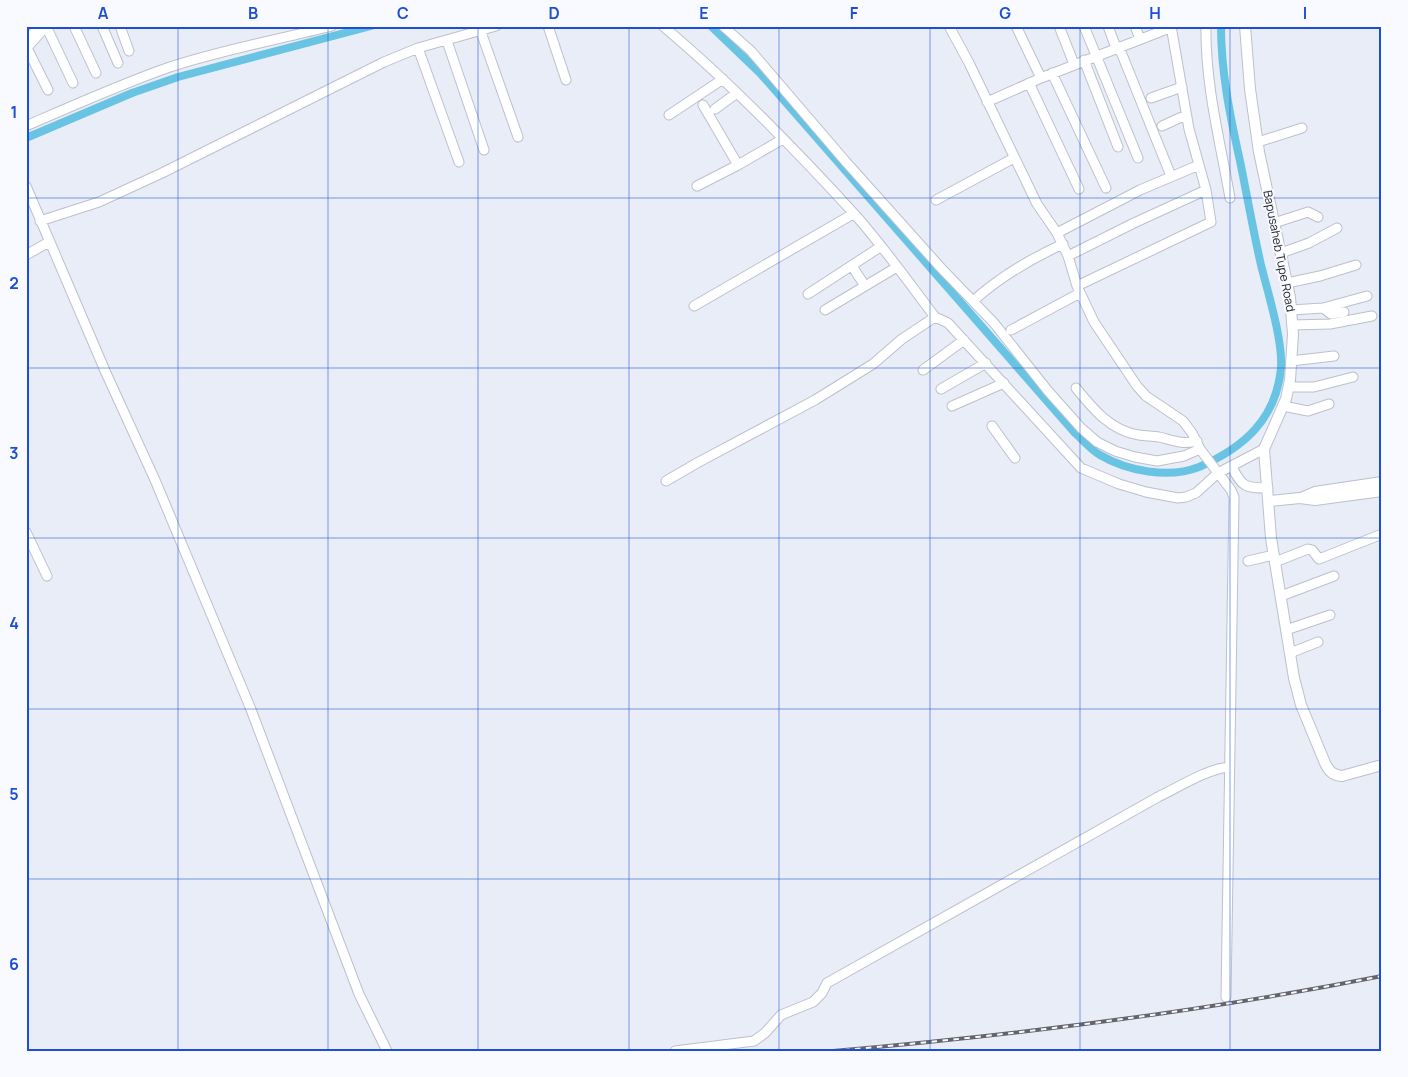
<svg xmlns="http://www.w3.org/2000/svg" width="1408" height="1077" font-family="Manrope,sans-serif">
  <rect width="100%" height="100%" fill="#e9edf8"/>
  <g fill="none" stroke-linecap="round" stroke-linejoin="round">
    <path stroke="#69c4e4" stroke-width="8" d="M711 26 760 73 1075 433C1083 440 1091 450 1100 455 1127 471 1169 479 1199 467 1243 448 1276 420 1281 368 1283 341 1268 293 1261 265 1253 230 1247 195 1240 161 1230 116 1221 72 1221 26
      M26 138 132 93 178 77 371 26"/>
    <defs>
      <path id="minor" d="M46 26 73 83
        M74 26 96 73
        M102 26 118 63
        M120 26 129 51
        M548 26 566 80
        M663 26C733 85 797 151 858 218 885 249 910 284 935 317
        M723 26 751 51 846 162 941 268 994 323 1048 391 1081 428 1097 442 1115 451 1135 457 1157 461 1184 456 1200 449
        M949 26 969 63 1037 204 1057 233 1068 256 1077 286 1094 322 1137 386 1146 396 1183 421 1192 433 1200 449 1231 490 1234 497 1226 997
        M1016 26 1041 78
        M1059 26 1074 64
        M1084 26 1138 158
        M1108 26 1116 48
        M1135 26 1140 39
        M1206 26C1205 84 1220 141 1230 198
        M481 32 518 137
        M447 41 484 150
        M26 46 48 90
        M1119 47 1171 176
        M418 48 459 162
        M1084 60 1118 147
        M1052 73 1106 188
        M1029 83 1079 189
        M1151 98 1182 87
        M987 102 1041 78 1172 27
        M703 105 738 165
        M715 109 737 93
        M669 115 723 79
        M26 126C72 106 119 85 167 68 220 50 277 40 332 26
        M1162 126 1186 115
        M1258 142 1302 128
        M26 186 106 373 155 480 250 707 359 994 387 1051
        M697 186 738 165 783 139
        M936 200 1014 158
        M40 221 99 202 162 173 384 62 418 48 496 26
        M1274 223 1308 212 1318 217
        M1057 233 1140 190 1199 165
        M1281 253 1309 243 1337 228
        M26 255 49 242
        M1068 256 1134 223 1206 190
        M852 266 865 286
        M1287 283 1320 276 1356 265
        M1077 286 1211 222 1206 190 1189 129 1171 26
        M808 294 880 247
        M973 301C998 279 1032 258 1063 244
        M694 306 853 214
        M1323 308 1331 314 1344 312
        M825 310 897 267
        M1291 310 1323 308 1367 296
        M1292 325 1330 324 1372 316
        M1011 330 1080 293
        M1291 361 1334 356
        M923 370 964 340
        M1289 387H1314L1353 377
        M1076 388C1093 409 1111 431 1139 435 1146 436 1152 436 1159 437 1172 440 1183 445 1197 441
        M941 389 986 363
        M952 406 1004 383
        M1283 406 1308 411 1329 404
        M992 426 1015 458
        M1232 467C1242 487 1245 488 1268 488
        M666 481 697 463 815 400 873 364 902 339 935 317 948 323 1081 468 1119 484 1146 492 1178 498 1186 497 1196 493 1218 473 1264 449
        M26 532 47 576
        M1248 561 1274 555
        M1275 562 1308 549 1312 550 1319 559 1382 534
        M1281 596 1334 576
        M1286 630 1330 615
        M1290 653 1318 642
        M675 1051 754 1041 765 1033 781 1015 813 1002 822 993 827 983 1158 797C1179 787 1207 769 1229 767"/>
      <path id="tertiary" d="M1245 26 1250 89 1259 152 1290 297 1293 334 1290 380 1286 399 1264 449 1271 538 1294 678 1301 705 1325 763C1329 771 1332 775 1342 776L1382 765
        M1301 498 1315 492 1382 482
        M1269 501 1300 498 1315 500 1382 491"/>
      <path id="primary" d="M26 45 43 26"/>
    </defs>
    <use href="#minor" stroke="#bcc0ca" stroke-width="11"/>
    <use href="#tertiary" stroke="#bcc0ca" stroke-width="12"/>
    <use href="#primary" stroke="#bcc0ca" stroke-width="16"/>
    <use href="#minor" stroke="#fff" stroke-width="9"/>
    <use href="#tertiary" stroke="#fff" stroke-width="10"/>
    <use href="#primary" stroke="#fff" stroke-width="14"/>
    <defs>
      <path id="rail" d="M833 1051C1017 1035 1200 1012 1382 976"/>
    </defs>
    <use href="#rail" stroke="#63656b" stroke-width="4"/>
    <use href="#rail" stroke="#f9faff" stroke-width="2" stroke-dasharray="5.5" stroke-linecap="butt"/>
  </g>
  <path fill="none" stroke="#1d4ed8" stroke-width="1" stroke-opacity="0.55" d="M178 26V1051M328 26V1051M478 26V1051M629 26V1051M779 26V1051M930 26V1051M1080 26V1051M1230 26V1051M26 198H1382M26 368H1382M26 538H1382M26 709H1382M26 879H1382"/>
  <g text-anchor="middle" stroke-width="4" stroke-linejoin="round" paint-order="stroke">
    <g font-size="12" fill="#26272b" stroke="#f9faff">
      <text transform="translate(1279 251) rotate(79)" y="4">Bapusaheb Tupe Road</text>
    </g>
  </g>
  <rect width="1408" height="1077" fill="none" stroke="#f9faff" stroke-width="55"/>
  <rect x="28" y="28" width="1352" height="1022" fill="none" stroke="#1d4ed8" stroke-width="2"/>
  <g font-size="16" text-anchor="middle" font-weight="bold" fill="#1d4ed8">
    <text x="103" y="19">A</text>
    <text x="253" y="19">B</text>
    <text x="403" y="19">C</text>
    <text x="554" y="19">D</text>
    <text x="704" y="19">E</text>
    <text x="854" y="19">F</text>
    <text x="1005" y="19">G</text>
    <text x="1155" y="19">H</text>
    <text x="1305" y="19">I</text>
    <text x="14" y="118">1</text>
    <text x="14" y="289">2</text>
    <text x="14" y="459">3</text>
    <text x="14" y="629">4</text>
    <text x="14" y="800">5</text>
    <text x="14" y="970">6</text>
  </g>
</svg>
